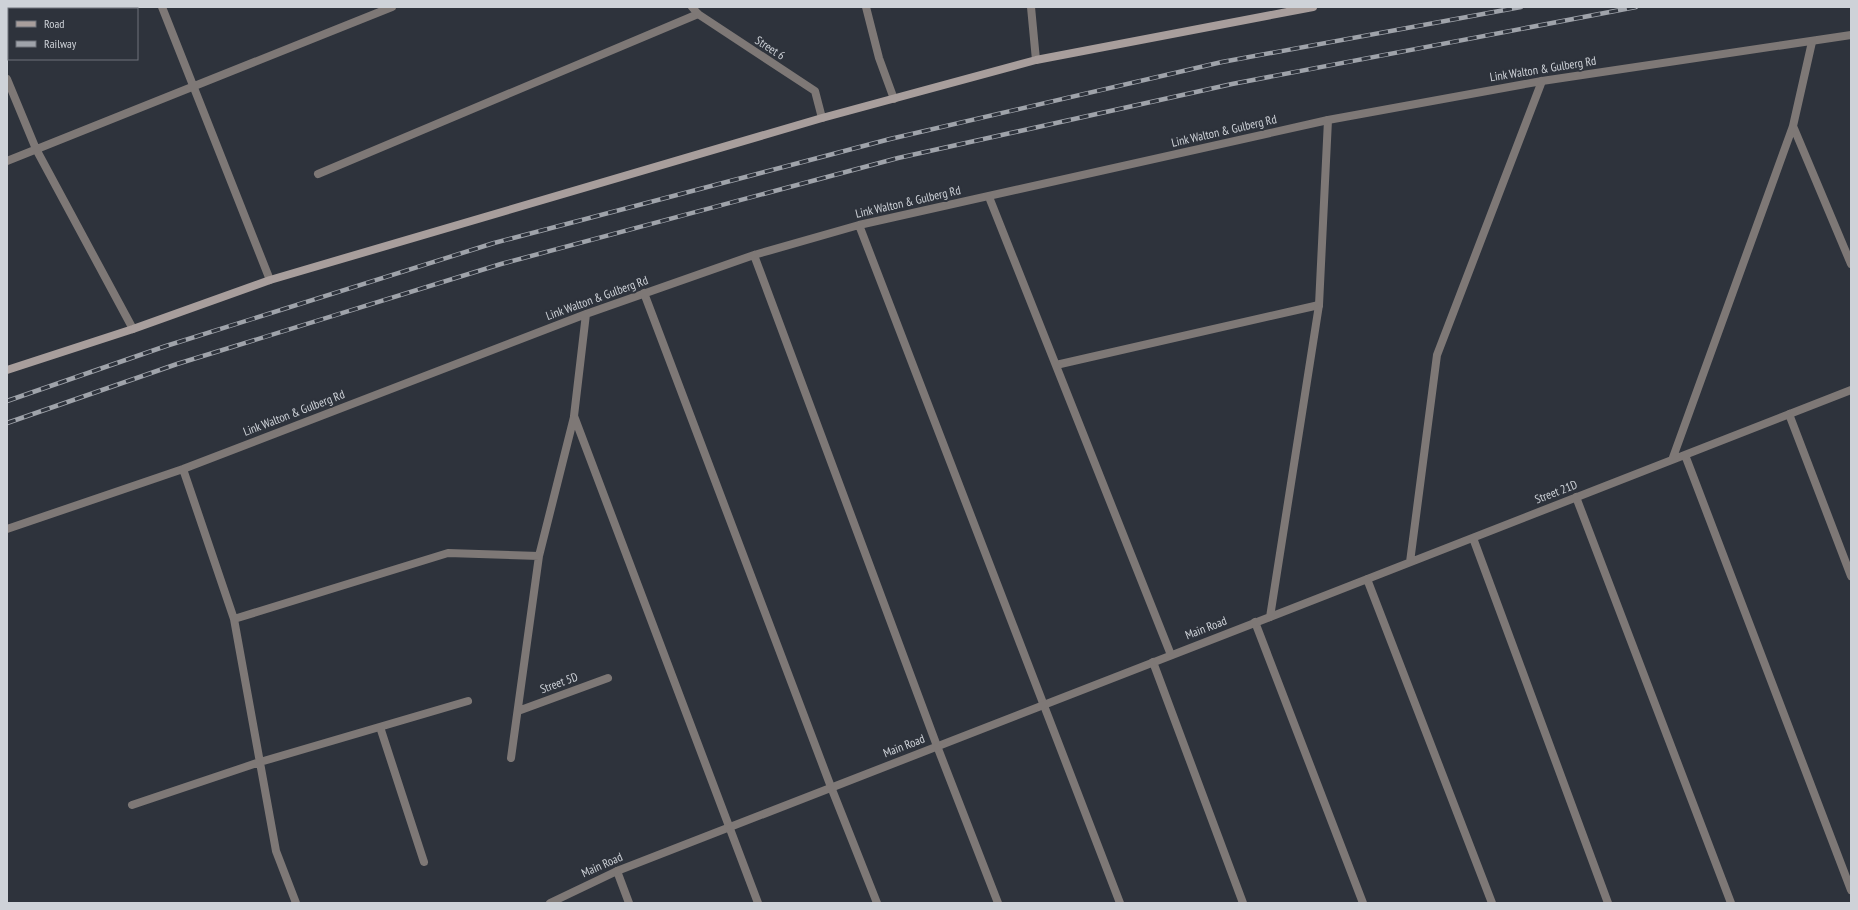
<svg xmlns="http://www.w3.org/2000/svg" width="1858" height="910" font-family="'PT Sans Narrow',sans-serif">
  <rect width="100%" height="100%" fill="#2e333c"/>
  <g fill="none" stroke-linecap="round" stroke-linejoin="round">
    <path stroke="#7e7876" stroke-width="8" d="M162 7 270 280
      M866 7 879 58 894 99
      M1031 7 1036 60
      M53 9 58 7
      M7 27H9
      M1812 42 1793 126 1851 264
      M7 79 36 149 133 329
      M7 161 392 7
      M318 174 698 14
      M989 197 1171 655
      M859 225 1120 903
      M754 255 937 746 998 903
      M644 293 831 787 877 903
      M586 314 574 416 758 903
      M1056 365 1319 305
      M1789 414 1851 576
      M1685 455 1851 890
      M1672 460 1793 126
      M183 469 234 619 276 851 296 903
      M1576 497 1731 903
      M7 529 183 469 586 314 754 255 859 225 1328 120
      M1473 538 1608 903
      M1410 562 1437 355 1542 81
      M1367 579 1492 903
      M1270 617 1851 390
      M234 619 448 553 539 556
      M1255 622 1363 903
      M1153 662 1243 903
      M518 711 608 678
      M380 727 424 862
      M511 758 539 556 574 417
      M132 805 260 762 468 701
      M617 871 629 903"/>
    <path stroke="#7e7876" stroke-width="8" d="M692 7 698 14 815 91 822 118
      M550 903 617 871 1270 617 1319 305 1328 120 1542 81 1851 35"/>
    <path stroke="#a89e9c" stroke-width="8" d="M7 370 133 329 270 280 822 118 1036 60 1313 7"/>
    <defs>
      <path id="rail" d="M7 401 166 346 494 243 890 139 1222 62 1521 7
        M7 423 177 364 501 264 898 158 1232 84 1636 7"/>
    </defs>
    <use href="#rail" stroke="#9fa3aa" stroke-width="4.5"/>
    <use href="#rail" stroke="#2e333c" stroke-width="3" stroke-dasharray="9" stroke-linecap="butt"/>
  </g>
  <g text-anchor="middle" stroke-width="4" stroke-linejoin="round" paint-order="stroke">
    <g font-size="12" fill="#ced2d8" stroke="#2e333c">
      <text transform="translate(770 48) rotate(33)" y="4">Street 6</text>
      <text transform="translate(1543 69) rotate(-9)" y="4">Link Walton &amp; Gulberg Rd</text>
      <text transform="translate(1224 131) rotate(-13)" y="4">Link Walton &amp; Gulberg Rd</text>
      <text transform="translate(908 202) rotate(-13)" y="4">Link Walton &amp; Gulberg Rd</text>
      <text transform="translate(597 298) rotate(-20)" y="4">Link Walton &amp; Gulberg Rd</text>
      <text transform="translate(294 413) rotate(-21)" y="4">Link Walton &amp; Gulberg Rd</text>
      <text transform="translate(1556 492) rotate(-21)" y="4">Street 21D</text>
      <text transform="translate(1206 628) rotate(-21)" y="4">Main Road</text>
      <text transform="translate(559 683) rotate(-20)" y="4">Street 5D</text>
      <text transform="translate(904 746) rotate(-21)" y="4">Main Road</text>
      <text transform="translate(602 865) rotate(-24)" y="4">Main Road</text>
    </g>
  </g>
  <rect width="1858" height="910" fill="none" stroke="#ced2d8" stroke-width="16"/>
  <rect x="8" y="8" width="130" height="52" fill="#2e333c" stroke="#6e737a"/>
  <rect x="16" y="21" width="20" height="6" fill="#a89e9c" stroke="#6e737a"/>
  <text x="44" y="28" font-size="12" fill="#ced2d8">Road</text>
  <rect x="16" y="41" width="20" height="6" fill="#9fa3aa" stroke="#6e737a"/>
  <text x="44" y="48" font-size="12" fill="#ced2d8">Railway</text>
</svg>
